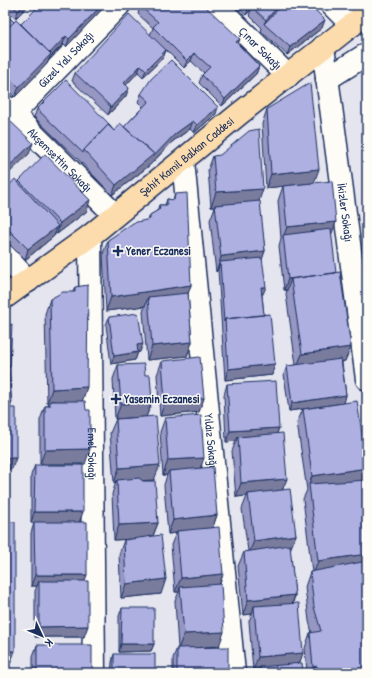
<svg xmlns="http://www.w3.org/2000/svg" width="372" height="678" font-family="'Patrick Hand',sans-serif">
  <rect width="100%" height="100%" fill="#e5e5f0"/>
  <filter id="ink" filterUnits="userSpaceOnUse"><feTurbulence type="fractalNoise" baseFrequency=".025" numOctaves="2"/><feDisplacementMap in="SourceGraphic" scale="8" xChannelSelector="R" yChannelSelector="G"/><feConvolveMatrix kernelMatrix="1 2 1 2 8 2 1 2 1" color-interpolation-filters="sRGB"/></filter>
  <g filter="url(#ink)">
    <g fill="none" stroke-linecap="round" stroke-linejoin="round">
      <defs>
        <g id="minor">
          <path id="s1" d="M216 5 288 76"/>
          <path d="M332 5 352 25"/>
          <path id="s2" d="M323 47 367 379"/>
          <path d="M327 79 367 54"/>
          <path id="s3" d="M5 106 115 215"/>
          <path id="s4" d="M13 114 119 5"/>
          <path id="s5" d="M183 161 234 673"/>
          <path id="s6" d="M90 236 94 673"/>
          <path d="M5 256 28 281"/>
        </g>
        <g id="major">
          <path id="s7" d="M5 297 90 236 239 114 367 13"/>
        </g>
      </defs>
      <use href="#minor" stroke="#1b2f5e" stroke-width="25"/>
      <use href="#major" stroke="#1b2f5e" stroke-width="25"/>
      <use href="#minor" stroke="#fdfcf7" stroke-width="22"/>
      <use href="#major" stroke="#fcdcac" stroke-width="22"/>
    </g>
    <path fill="#9697c2" stroke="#1b2f5e" d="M5 5H29L15 19 5 9Z
      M106 5 66 47 63 44 50 57 47 64 15 97 5 87V14L14 22 21 24Z
      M235 5H310L322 28 287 55 261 31 262 28 249 15 251 10 246 15Z
      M140 6 238 44 259 66 256 74 222 106 199 83 202 75 204 73 191 61 184 68 166 50 163 58 143 77 138 72 126 85V96L108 115 72 81 75 73 150 35 153 28 138 14Z
      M141 94 216 114 194 133 190 129 172 142 150 165 112 195 80 161 34 117 37 109 110 126 114 131 124 127 143 107 138 102Z
      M267 109 314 183 331 235 345 361 342 362 346 395 344 403 289 411 284 374 287 366 296 365 286 294 287 290H284L279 246 281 238 278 201 283 186 266 188 262 124Z
      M213 156 259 201 265 251 262 258 263 294 262 295 264 315 272 375 225 380 218 270 216 272 210 220 215 207H211L208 170Z
      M19 181 87 211 57 234 56 233 54 236 25 260 5 240V190L18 183Z
      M175 194 191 285 188 293 192 342 187 356 147 360 143 311 145 306 106 311 103 254 108 240 148 220 150 215 157 211 159 205H165L167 199 173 200Z
      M75 287 82 401 85 464H40V420L45 406H48L49 403H47L45 314 50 299 73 292Z
      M109 317 140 352H138L135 360 111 364 106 325Z
      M162 361 204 398 199 412 160 416 157 375Z
      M118 365 145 375 152 402 146 417 154 480 142 481 158 523 153 536 161 594 121 598 119 554 124 540 132 539 114 540 112 494 116 482 114 483 110 433 116 419 132 418 115 419 113 379Z
      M227 384 279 428 277 433 283 490 296 535 290 549 295 595 293 603 299 663 303 673H258L259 671H253L249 621 252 614 243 615 238 566 244 552 248 551 242 509 247 496 236 497 232 451 236 441 226 442 224 395Z
      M303 409 367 468 362 480 367 673H307L305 648 310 633H312L309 621 305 587 310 572H312L303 499 307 490 297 423Z
      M165 418 201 468 217 515 213 527 223 574 220 584 219 646 196 648 228 673H173V658L177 648H178L175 601 179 592H175L171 545 176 533 168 534 164 485 167 475H163L160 432Z
      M35 465 80 522 85 581 84 637H35V591L37 586H31V533L34 523H31V475Z
      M122 608 154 644 151 651 119 652V616Z
      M37 645 92 673H33V656Z
      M114 654 155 673H111L112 662Z"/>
    <path fill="#7a7b9e" stroke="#1b2f5e" d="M24 5H29L15 19 18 11Z
      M102 5H106L66 47 69 39Z
      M250 5H256L252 7 251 10 246 15Z
      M279 5H284L264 24 266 20Z
      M325 20 322 28 287 55 290 47Z
      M66 36 63 44 50 57 47 64 15 97 19 87 48 54Z
      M240 39 237 47 236 42Z
      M166 50 163 58 143 77 146 70Z
      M194 53 191 61 184 68 187 61Z
      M141 65 138 72 121 91 124 83Z
      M259 66 256 74 222 106 225 99Z
      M129 88 126 96 108 115 111 107Z
      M218 107 216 114 194 133 197 125Z
      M193 121 190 129 172 142 150 165 112 195 116 185 175 134Z
      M33 143 29 154 5 177V170Z
      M319 169 314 183 266 188 271 174Z
      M263 189 258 204 215 205V207H211L216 192Z
      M90 200 87 211 57 234 60 223Z
      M336 222 331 236 283 238 287 227Z
      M58 226 54 236 25 260 28 249Z
      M265 251 260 266 220 262 218 270 216 272 221 257 223 256Z
      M336 273 291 279 287 290H284L288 279Z
      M191 285 186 300 148 297 145 306 106 311 111 297Z
      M261 287H266L263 294 258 295Z
      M192 342 187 356 147 360 152 346Z
      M143 344 140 352 134 353 137 345Z
      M351 347 345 361 296 369 302 354Z
      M138 352 135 360 111 364 114 356Z
      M275 364 272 375 225 380 228 369Z
      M5 366H10L7 374H5Z
      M87 387 82 402 50 401 49 403H47L52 389Z
      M346 395 344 403 289 411 292 403Z
      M204 398 199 412 160 416 165 402Z
      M12 402 9 410H5V403Z
      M152 402 146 417 115 419 121 404Z
      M279 428 275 438 238 437 236 441 226 442 230 431Z
      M90 449 85 464H40L45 450Z
      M5 458H16L12 469H5Z
      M204 458 199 472 169 471 167 475H163L168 460Z
      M160 465 154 480 117 482V480L116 482 114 483 119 468Z
      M367 468 362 483 309 485 312 476Z
      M287 479 281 493 248 494 247 496 236 497 241 483Z
      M34 512H83L79 523H31Z
      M217 515 212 530 177 531 176 533 168 534 173 520Z
      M158 523 152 538 114 540 119 525Z
      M296 535 290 550 248 555 254 541Z
      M367 554V568L313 575 318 561Z
      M223 574 218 588 180 587 179 592H175L181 578Z
      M35 575H87L83 586 39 581 37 586H31Z
      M166 579 161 594 121 598 126 584Z
      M295 595 290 610 254 606 252 614 243 615 248 600Z
      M88 626 84 637H35L39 627Z
      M224 632 219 646 178 649 184 634Z
      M121 644H154L151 651 119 652Z
      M5 651H15L10 664H5Z
      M303 653 298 668 260 667 259 671H253L258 657Z
      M317 666 315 673H311L313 667Z"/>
    <path fill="#aeb0e1" stroke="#1b2f5e" d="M12 5H24L18 11Z
      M40 5H102L69 39 66 36 50 53 21 24Z
      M142 5H204L240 39 236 42 259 66 225 99 202 75 210 67 194 53 187 61 153 27 158 22 140 6Z
      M254 5H279L266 20 252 7Z
      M282 5H310L325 20 290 47 264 24Z
      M5 14 14 22 5 31Z
      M129 14 166 50 146 70 141 65 124 83 129 88 111 107 75 73Z
      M16 20 51 54 19 87 5 73V31Z
      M171 60 218 107 197 125 193 121 175 134 153 157 154 154 124 127 149 101 141 94 151 79Z
      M66 80 110 125 109 126 108 125 84 150 83 153 37 109Z
      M310 83 319 169 271 174 267 109Z
      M8 119 33 143 5 170V122Z
      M120 123 154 154 116 185 84 150 108 125 114 131Z
      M259 129 263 189 216 192 213 156 220 155 249 131Z
      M45 154 90 200 60 223 19 181Z
      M15 179 58 226 28 249 5 226V190Z
      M332 181 336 222 287 227 283 186Z
      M187 193 191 285 111 297 108 240 133 223 150 219V215L160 209 159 205H167V199L174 200 175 194Z
      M260 201 265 251 223 256 221 257 215 205Z
      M331 229 336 273 288 279 283 235Z
      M262 258 266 287H261L264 315 225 319 224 322 220 262Z
      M340 272 351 347 302 354 291 279Z
      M88 285 87 387 52 389 50 299 63 292H75V287Z
      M188 293 192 342 152 346 148 297Z
      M138 313 143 344 137 345 138 352 114 356 109 317Z
      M270 314 275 364 228 369 225 319Z
      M12 324 10 366H5V327Z
      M200 357 204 398 165 402 162 361Z
      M341 359 346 395 292 403 287 366Z
      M144 364 145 375H150L152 402 121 404 118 365Z
      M5 370H9L12 402 5 403Z
      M276 381 279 428 230 431 227 384Z
      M50 401H85L86 410H90V449L45 450V406H50Z
      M357 401 367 468 312 476 303 409Z
      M5 408H16V458H5Z
      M201 415 204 458 168 460 165 418Z
      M156 416 160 465 119 468 116 419Z
      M283 433 287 479 241 483 238 437Z
      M5 465H6L7 514H5Z
      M35 465H83V512H34Z
      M213 467 217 515 173 520 169 471Z
      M139 478 143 481H155L158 523 119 525 117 480Z
      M367 480V554L318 561 309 484Z
      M290 489 296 535 254 541 248 494Z
      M5 522H15V651H5Z
      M34 522H87V575H35Z
      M219 527 223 574 181 578 177 531Z
      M161 535 166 579 126 584 124 540Z
      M290 545 295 595 248 600 244 552Z
      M367 561V673H318L317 666 313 667 310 633 321 631 314 607 310 572Z
      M39 581H88V626L39 627Z
      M221 584 224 632 184 634 180 587Z
      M299 603 303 653 258 657 254 606Z
      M122 608H154V644H121Z
      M37 645H92V673H37Z
      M228 647V673H177V648Z
      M114 654H155V673H114Z
      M302 663 303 673H260V667Z"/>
  </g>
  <g fill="#1b2f5e" stroke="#fdfcf7" stroke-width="1.5">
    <path d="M116 245h4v4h4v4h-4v4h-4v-4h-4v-4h4z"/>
    <path d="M114 393h4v4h4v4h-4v4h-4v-4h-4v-4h4z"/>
  </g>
  <g text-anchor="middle" stroke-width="3" stroke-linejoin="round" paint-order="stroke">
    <g font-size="12" fill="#1b2f5e" stroke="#fdfcf7">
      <text dy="4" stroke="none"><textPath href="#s1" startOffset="62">Çınar Sokağı</textPath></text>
      <text dy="4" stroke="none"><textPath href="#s4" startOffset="76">Güzel Yalı Sokağı</textPath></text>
      <text dy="4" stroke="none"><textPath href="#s7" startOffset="230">Şehit Kamil Balkan Caddesi</textPath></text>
      <text dy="4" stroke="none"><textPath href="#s3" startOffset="77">Akşemsettin Sokağı</textPath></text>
      <text dy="4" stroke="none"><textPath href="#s2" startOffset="167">İkizler Sokağı</textPath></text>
      <text dy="4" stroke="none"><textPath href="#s5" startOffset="281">Yıldız Sokağı</textPath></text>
      <text dy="4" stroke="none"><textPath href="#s6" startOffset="218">Emel Sokağı</textPath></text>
    </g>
    <g font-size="12" font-weight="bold" fill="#1b2f5e" stroke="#fdfcf7" text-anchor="start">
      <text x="126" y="255">Yener Eczanesi</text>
      <text x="124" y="403">Yasemin Eczanesi</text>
    </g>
  </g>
  <rect width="372" height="678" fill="none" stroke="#fdfcf7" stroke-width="20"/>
  <rect x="10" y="10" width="352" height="658" fill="none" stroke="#1b2f5e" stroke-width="1.5" filter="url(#ink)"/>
  <g transform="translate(42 636) rotate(134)" stroke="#fdfcf7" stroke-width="3" paint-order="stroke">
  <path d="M0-3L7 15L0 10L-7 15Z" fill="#1b2f5e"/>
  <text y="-6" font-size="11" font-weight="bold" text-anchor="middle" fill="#1b2f5e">K</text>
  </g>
</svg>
